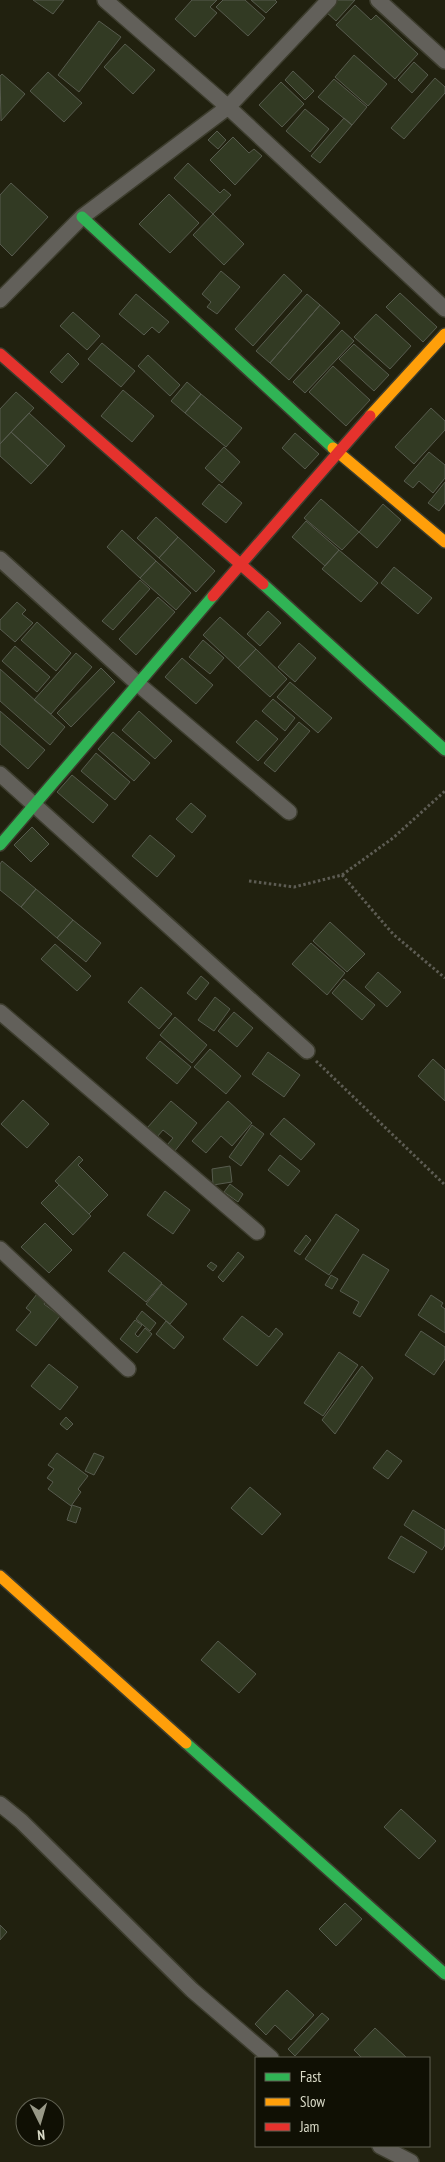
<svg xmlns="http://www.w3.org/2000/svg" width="445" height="2162" font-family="'PT Sans Narrow',sans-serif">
  <rect width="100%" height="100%" fill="#21210f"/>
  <path fill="#323a23" stroke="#575b4e" d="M33 0H64L53 14Z
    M192 0H217L210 7 217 13 195 37 175 19Z
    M223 0H245L265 18 248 36 216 7Z
    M251 0H275L277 2 266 13Z
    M336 0H355L336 21 325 11Z
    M355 5 371 20 376 15 418 54 395 79 336 25Z
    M99 21 121 37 79 92 58 75Z
    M125 44 155 70 133 94 104 67Z
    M354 55 387 84 368 106 335 77Z
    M414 62 428 75 412 93 398 80Z
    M293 71 314 91 305 100 285 80Z
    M48 72 82 103 64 122 30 91Z
    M2 74 25 94 1 121 0 76Z
    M435 78 445 87V93L404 139 391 128Z
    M334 79 367 107 352 125 318 97Z
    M281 82 304 104 282 127 259 105Z
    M305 109 329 129 310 152 286 131Z
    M344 118 352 125 320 163 311 156Z
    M217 131 226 140 218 149 208 140Z
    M233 137 249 153 254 149 262 156 235 185 210 160Z
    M188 163 220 193 224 189 231 195 213 214 174 178Z
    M11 183 48 217 12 256 0 244V195Z
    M169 194 199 223 170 253 139 224Z
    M213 214 244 244 224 265 193 235Z
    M221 271 240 287 217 314 207 307 211 302 202 294Z
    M284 274 302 291 253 346 235 329Z
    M400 293 437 327 423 342 386 307Z
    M136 294 169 322 159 333 152 327 144 335 119 314Z
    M307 294 320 305 270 363 256 351Z
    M320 305 340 323 289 380 270 363Z
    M73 312 100 336 87 350 60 326Z
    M376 314 411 346 390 369 354 337Z
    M342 330 354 341 305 393 293 382Z
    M102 343 135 371 121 387 88 359Z
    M354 344 389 375 374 391 339 359Z
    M68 353 79 364 62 383 50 372Z
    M148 355 180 385 170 396 138 366Z
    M333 366 370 400 346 426 309 392Z
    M187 382 201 394 185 413 171 401Z
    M123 390 154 416 132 442 101 416Z
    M16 392 34 408 0 444V409Z
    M201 394 242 428 226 447 185 413Z
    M431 408 445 421V430L414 464 395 447Z
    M29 413 65 446 48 466 11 432Z
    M11 432 48 466 31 484 0 456V444Z
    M295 433 319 454 305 469 282 448Z
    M224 447 240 462 222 483 205 468Z
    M429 452 445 465V478L433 493 419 481 413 488 404 481Z
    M445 482V503L439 511 428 503Z
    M219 484 242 503 226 523 202 504Z
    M321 499 359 532 342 550 304 518Z
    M383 504 401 520 377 548 359 532Z
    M156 517 178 537 159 558 137 538Z
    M306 521 339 550 325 566 292 537Z
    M122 530 156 561 140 578 107 547Z
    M178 537 215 571 196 592 159 558Z
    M339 550 378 583 361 602 322 569Z
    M156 561 191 593 176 610 140 578Z
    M394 567 432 598 418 614 381 583Z
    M140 580 150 589 113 630 102 621Z
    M158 597 175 612 136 655 119 639Z
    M17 602 26 610 22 614 33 623 15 642 0 629V620Z
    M268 611 281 623 260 646 247 634Z
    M220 617 256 649 238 668 203 635Z
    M37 622 71 653 56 671 21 640Z
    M203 640 224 658 210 674 189 657Z
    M299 643 316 658 295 682 278 667Z
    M15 646 50 677 37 692 2 661Z
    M256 649 287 679 270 697 238 668Z
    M76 653 92 667 51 714 34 700Z
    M182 658 213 685 196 704 165 677Z
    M101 668 115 682 71 727 57 713Z
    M0 669 65 727 50 745 0 701Z
    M290 682 332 718 318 733 277 697Z
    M273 699 295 718 285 731 262 711Z
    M0 711 45 750 28 769 0 744Z
    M139 711 172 741 155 759 122 730Z
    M256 720 278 739 258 761 236 742Z
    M299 722 310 731 275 772 264 763Z
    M113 732 150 763 134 781 98 749Z
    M96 753 130 782 115 800 81 771Z
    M72 775 108 805 93 823 57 792Z
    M191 803 206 816 192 833 176 819Z
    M32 827 49 844 31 862 14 845Z
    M150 835 175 856 157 877 132 856Z
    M2 861 36 889 21 907 0 890V864Z
    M36 889 73 920 57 938 21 907Z
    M73 920 101 943 86 962 57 938Z
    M330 922 365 954 347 972 313 941Z
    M311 943 345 973 327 995 292 964Z
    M55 944 91 976 77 991 41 959Z
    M378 972 401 992 387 1007 365 987Z
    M201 976 209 983 196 1000 187 993Z
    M344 979 375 1005 362 1020 332 993Z
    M141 987 172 1014 159 1029 128 1002Z
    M215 997 230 1009 214 1031 198 1020Z
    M234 1012 253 1028 237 1047 218 1031Z
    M175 1017 207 1045 192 1063 160 1035Z
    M160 1041 191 1067 177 1084 146 1058Z
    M210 1049 241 1076 226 1094 194 1067Z
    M268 1052 300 1075 284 1097 252 1074Z
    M433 1059 445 1070V1101L418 1076Z
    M23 1100 49 1124 27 1148 1 1124Z
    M171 1101 197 1123 174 1152 167 1145 173 1138 163 1130 157 1137 147 1128Z
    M228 1101 252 1123 232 1146 221 1136 206 1153 192 1141Z
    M284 1118 315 1144 301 1160 270 1134Z
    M252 1125 264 1134 241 1166 229 1157Z
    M280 1155 300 1171 288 1186 268 1170Z
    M79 1156 83 1160 78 1165 108 1195 89 1214 55 1181Z
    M230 1166 232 1182 213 1185 212 1169Z
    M230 1184 243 1194 238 1202 224 1192Z
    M59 1185 91 1216 73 1235 41 1203Z
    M165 1191 190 1210 173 1234 147 1215Z
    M336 1214 359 1230 329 1275 305 1259Z
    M45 1223 72 1250 49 1273 21 1247Z
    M306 1235 311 1240 300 1255 294 1251Z
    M124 1252 162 1283 146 1302 108 1271Z
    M238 1252 244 1257 223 1282 218 1277Z
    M363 1254 389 1270 360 1317 353 1313 359 1302 340 1291Z
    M211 1262 217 1266 213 1271 207 1266Z
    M331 1275 338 1279 332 1289 325 1285Z
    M162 1284 187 1304 170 1324 146 1304Z
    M37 1294 46 1301 44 1304 60 1316 36 1346 16 1330 31 1312 26 1308Z
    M431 1295 443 1303 441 1306 445 1309V1333L418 1315Z
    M142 1311 156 1323 150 1331 136 1319Z
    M242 1316 269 1337 276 1328 283 1334 257 1366 223 1339Z
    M135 1320 142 1325 135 1334 138 1337 145 1328 152 1334 137 1353 120 1339Z
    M166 1321 184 1337 174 1349 156 1334Z
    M421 1331 445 1347V1359L434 1375 405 1355Z
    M339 1352 358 1365 323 1416 304 1403Z
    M49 1364 78 1387 60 1410 31 1386Z
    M362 1366 373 1378 335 1434 322 1420Z
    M66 1417 73 1424 67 1430 60 1424Z
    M387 1450 402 1461 388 1479 373 1468Z
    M57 1453 88 1476 78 1489 81 1492 71 1506 48 1489 53 1482 47 1478 54 1469 48 1465Z
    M94 1453 104 1457 94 1475 85 1471Z
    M250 1487 281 1514 262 1535 231 1508Z
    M72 1505 81 1508 76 1523 67 1520Z
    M413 1510 445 1530V1545L442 1550 404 1525Z
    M401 1536 427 1552 414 1573 388 1558Z
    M218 1641 256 1674 239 1693 201 1660Z
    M401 1809 436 1841 419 1859 384 1827Z
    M345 1903 362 1919 336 1946 319 1929Z
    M0 1925 7 1932 0 1940Z
    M287 1990 314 2015 291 2040 275 2025 266 2035 255 2024Z
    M322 2013 329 2019 295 2056 288 2049Z
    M375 2028 407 2058H362L354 2050Z"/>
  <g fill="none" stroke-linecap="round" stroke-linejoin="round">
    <defs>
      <path id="street" d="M105 0 228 107 445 309
        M378 0 445 61
        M0 300 82 217 228 107 329 0
        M0 559 138 684 289 812
        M0 774 307 1051
        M0 1012 257 1232
        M0 1249 128 1369
        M0 1804 21 1821 192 1990 271 2058
        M380 2146 411 2162"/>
      <path id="fast" d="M82 217 333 448
        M263 584 445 750
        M0 845 213 596
        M186 1743 445 1974"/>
      <path id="slow" d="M370 416 445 334
        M333 448 445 542
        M0 1576 186 1743"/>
      <path id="jam" d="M0 354 263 584
        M213 596 370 416"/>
    </defs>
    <use href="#street" stroke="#3d3d2e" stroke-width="18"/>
    <use href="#fast" stroke="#3d3d2e" stroke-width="14"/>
    <use href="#slow" stroke="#3d3d2e" stroke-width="14"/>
    <use href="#jam" stroke="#3d3d2e" stroke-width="14"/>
    <path stroke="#5d5c53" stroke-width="3" stroke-dasharray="2.5 2.5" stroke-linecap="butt" d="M342 875 393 934 445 978
      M249 881 294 887 342 875 393 838 445 791
      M316 1061 445 1185"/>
    <use href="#street" stroke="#62605a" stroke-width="15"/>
    <use href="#fast" stroke="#30b455" stroke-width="11"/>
    <use href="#slow" stroke="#ff9f0a" stroke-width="11"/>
    <use href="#jam" stroke="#e5322d" stroke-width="11"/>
  </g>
  <rect x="255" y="2057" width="175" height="90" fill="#101004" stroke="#606152"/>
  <rect x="265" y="2073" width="25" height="8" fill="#30b455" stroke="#606152"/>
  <text x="300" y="2082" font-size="15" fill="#d9dac7">Fast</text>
  <rect x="265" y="2098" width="25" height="8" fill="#ff9f0a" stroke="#606152"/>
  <text x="300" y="2107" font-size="15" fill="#d9dac7">Slow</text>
  <rect x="265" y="2123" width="25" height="8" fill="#e5322d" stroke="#606152"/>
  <text x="300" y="2132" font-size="15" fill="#d9dac7">Jam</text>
  <g transform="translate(40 2122) rotate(175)"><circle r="24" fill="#101004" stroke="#606152"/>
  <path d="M0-4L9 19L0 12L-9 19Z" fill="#999987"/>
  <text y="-8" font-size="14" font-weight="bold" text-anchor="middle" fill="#d9dac7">N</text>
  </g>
</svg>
